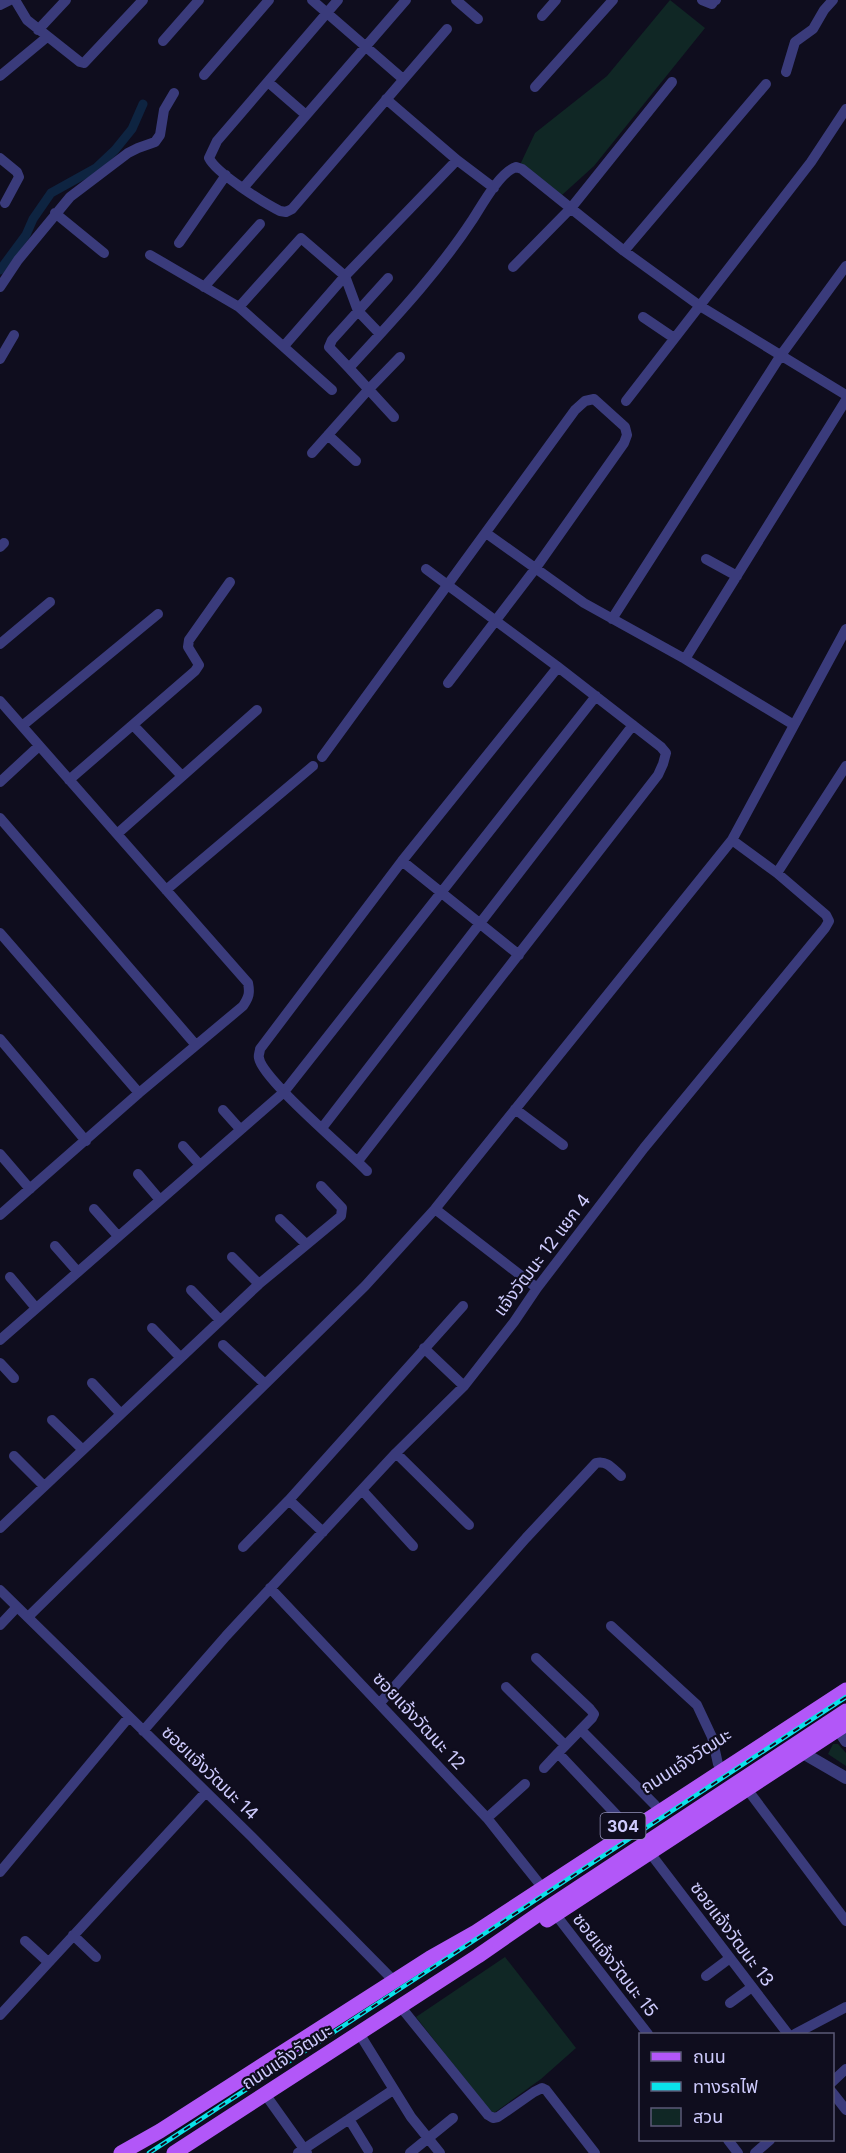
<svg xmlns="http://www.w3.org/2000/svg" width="846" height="2153" font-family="Inter,'Noto Sans Thai',sans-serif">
  <rect width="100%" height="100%" fill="#0f0d1e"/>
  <path fill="#102725" d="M670 0 705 28 594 166 562 195 519 167 535 133 607 76Z
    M833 1744H838L846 1753V1766L828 1754Z
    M505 1957 576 2048 541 2079 494 2113 489 2110 416 2017Z"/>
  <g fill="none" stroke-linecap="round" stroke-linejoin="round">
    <path stroke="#0e2441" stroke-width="9" d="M0 270 26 235 33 219 51 193 96 168 115 150 132 129 143 104"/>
    <path stroke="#3a3b7b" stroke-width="10" d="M15 0 27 20 80 62 84 63 143 0
      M312 0 403 79
      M338 0 217 141 209 158C216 173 264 203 280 211L286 212 292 209 447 29
      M456 0 478 19
      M702 0 712 4 714 1 716 0
      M0 5 10 0
      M542 16 556 0
      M38 30 66 0
      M163 41 199 0
      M786 72 795 42 813 29 824 10 833 0
      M204 75 269 0
      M0 76 47 37
      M268 82 306 115
      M535 87 613 0
      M386 99 457 160
      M0 158 17 172 19 177 5 203
      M244 187 406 0
      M55 213 104 253
      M179 243 226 175
      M624 251 766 84
      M150 255 239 307 332 390
      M513 267 571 208 672 82
      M0 287 18 260 70 197 128 153 138 148 155 142 160 135 164 110 174 93
      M204 287 260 224
      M239 307 301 238 345 276 358 311 380 334
      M643 317 674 338
      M284 346 345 276 457 160 494 188
      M0 359 14 335
      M349 368 329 347 332 340 388 278
      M626 401 811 162 846 109
      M394 417 349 368C392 321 437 274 473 219 482 205 500 172 516 167L522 169 624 251 700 306 846 395
      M328 435 356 461
      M312 453 368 390 400 357
      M486 533 584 603 685 659 794 725
      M0 547 4 543
      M706 559 737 576
      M612 619 781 355 846 266
      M0 644 50 602
      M685 659 846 400
      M0 701 248 983C250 993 249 997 243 1006L139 1093 0 1215
      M133 725 182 776
      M22 726 158 614
      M322 757 575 410 585 401 594 399 625 427 627 435 624 443 535 569 448 683
      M69 780 195 671 199 665 188 647 189 640 230 582
      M0 782 39 746
      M0 818 195 1044
      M117 834 257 710
      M402 861 519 955
      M777 873 846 766
      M166 890 313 766
      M0 933 139 1093
      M0 1039 86 1141
      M515 1109 563 1145
      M223 1110 240 1129
      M322 1128 633 725
      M183 1146 200 1165
      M0 1154 30 1189
      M358 1161 658 775 663 764 666 753 661 747 558 667 426 569
      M367 1171C348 1151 262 1079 259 1058 258 1055 260 1052 260 1049L402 861 558 667
      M138 1174 160 1200
      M94 1209 118 1236
      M435 1209 537 1288
      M280 1219 306 1244
      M55 1246 78 1272
      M232 1257 259 1284
      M10 1277 36 1308
      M191 1290 220 1320
      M152 1328 180 1357
      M0 1340 284 1092 596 696
      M223 1345 265 1384
      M424 1348 464 1386
      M0 1363 14 1378
      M92 1383 120 1413
      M52 1420 82 1449
      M396 1453 469 1525
      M14 1456 44 1486
      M362 1490 413 1546
      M289 1500 323 1532
      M0 1528 259 1284 341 1216 342 1208 321 1186
      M243 1547 289 1500 463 1306
      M270 1588 487 1818 538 1882
      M0 1590 252 1837 394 1981
      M28 1617 365 1286 435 1209 732 840 846 629
      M0 1625 17 1607
      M611 1626 697 1705 712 1737 718 1764
      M536 1658 590 1709 594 1714 592 1718 558 1753 626 1825
      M506 1687 565 1745
      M380 1703 526 1538 596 1463C607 1460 613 1469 621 1476
      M581 1730 655 1805
      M143 1731 226 1636 396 1453 464 1386 514 1322 537 1288 644 1148 825 928 829 921 826 915 777 873 732 840
      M544 1768 558 1753
      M747 1789 846 1921
      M487 1818 525 1784
      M650 1853 788 2034
      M0 1872 129 1717
      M556 1915 648 2034
      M73 1935 96 1957
      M25 1941 48 1962
      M706 1976 730 1958
      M730 2003 752 1987
      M400 2006 488 2115 493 2118 498 2117 534 2092 542 2088 546 2090 595 2153
      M0 2015 206 1792
      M359 2033 411 2117 440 2153
      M795 2034 846 2007
      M832 2082 846 2069
      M832 2092 846 2110
      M265 2094 307 2153
      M349 2119 368 2150
      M728 2140 738 2153
      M298 2153 393 2090
      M410 2153 453 2118
      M755 2153 770 2140"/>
    <path stroke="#3a3b7b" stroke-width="12" d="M838 1729 846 1741
      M803 1753 846 1778"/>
    <path stroke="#b257f8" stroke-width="15" d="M547 1920 846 1724
      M121 2153 160 2131 430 1958 476 1932 846 1690
      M174 2153 478 1956 543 1911 846 1711"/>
    <defs>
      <path id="rail" d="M149 2153 846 1697"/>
    </defs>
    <use href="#rail" stroke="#0ae2ea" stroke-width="4.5"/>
    <use href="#rail" stroke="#0f0d1e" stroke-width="2" stroke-dasharray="7" stroke-linecap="butt"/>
  </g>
  <g text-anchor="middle" stroke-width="4.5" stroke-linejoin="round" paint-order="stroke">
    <rect fill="#0f0d1e" stroke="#9592ba" stroke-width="1.5" x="600.5" y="1813" width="45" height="26" rx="4.5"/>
    <g font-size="16" font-weight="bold" fill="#cecbfd">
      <text x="623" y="1832">304</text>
    </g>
    <g font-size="18" fill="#cecbfd" stroke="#0f0d1e">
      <text transform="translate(542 1255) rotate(-53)" y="6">แจ้งวัฒนะ 12 แยก 4</text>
      <text transform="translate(419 1721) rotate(47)" y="6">ซอยแจ้งวัฒนะ 12</text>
      <text transform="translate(686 1761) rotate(-33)" y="6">ถนนแจ้งวัฒนะ</text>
      <text transform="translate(210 1773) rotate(44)" y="6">ซอยแจ้งวัฒนะ 14</text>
      <text transform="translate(732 1934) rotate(53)" y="6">ซอยแจ้งวัฒนะ 13</text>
      <text transform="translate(615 1965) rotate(52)" y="6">ซอยแจ้งวัฒนะ 15</text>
      <text transform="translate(287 2057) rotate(-33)" y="6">ถนนแจ้งวัฒนะ</text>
    </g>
  </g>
  <rect x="639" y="2033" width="195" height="108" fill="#0f0d1e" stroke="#5b5977" stroke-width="1.5"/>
  <rect x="651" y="2052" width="30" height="9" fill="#b257f8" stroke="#5b5977" stroke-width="1.5"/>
  <text x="693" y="2063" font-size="18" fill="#cecbfd">ถนน</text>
  <rect x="651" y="2082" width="30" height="9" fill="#0ae2ea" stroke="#5b5977" stroke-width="1.5"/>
  <text x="693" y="2093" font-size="18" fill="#cecbfd">ทางรถไฟ</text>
  <rect x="651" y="2108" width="30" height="18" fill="#102725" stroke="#5b5977" stroke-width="1.5"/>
  <text x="693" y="2123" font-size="18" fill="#cecbfd">สวน</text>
</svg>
